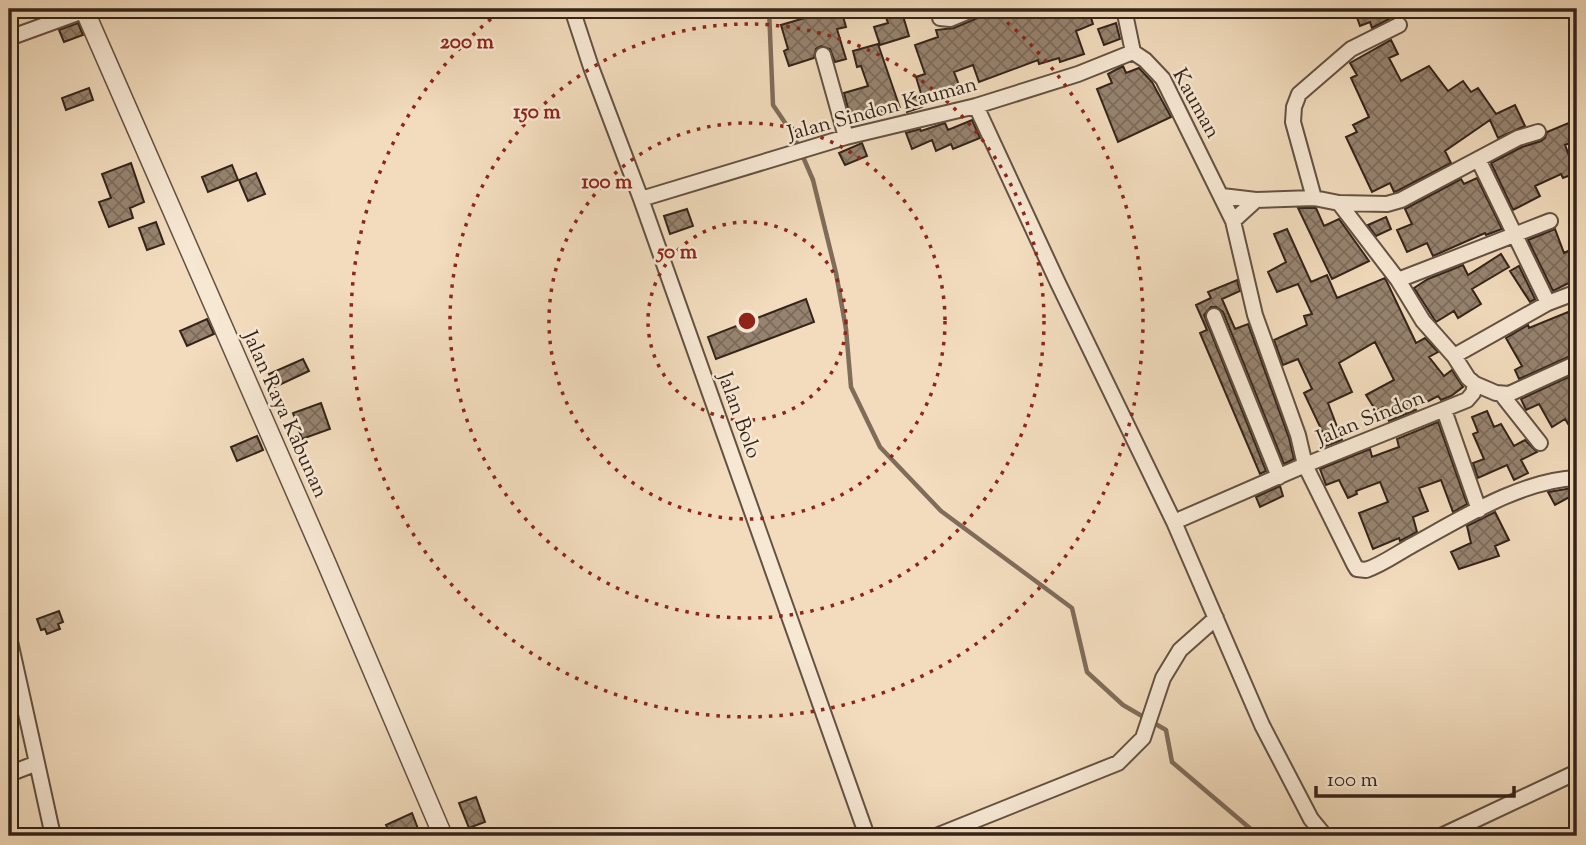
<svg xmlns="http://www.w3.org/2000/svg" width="1586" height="845" font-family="'Sorts Mill Goudy',serif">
  <defs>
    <pattern id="building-cross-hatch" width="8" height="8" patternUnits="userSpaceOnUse" patternTransform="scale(1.75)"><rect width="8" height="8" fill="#97836f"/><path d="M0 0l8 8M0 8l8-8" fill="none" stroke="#7c6b5a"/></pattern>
  </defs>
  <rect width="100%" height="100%" fill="#f2dcbd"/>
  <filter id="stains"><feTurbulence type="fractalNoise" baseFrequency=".00286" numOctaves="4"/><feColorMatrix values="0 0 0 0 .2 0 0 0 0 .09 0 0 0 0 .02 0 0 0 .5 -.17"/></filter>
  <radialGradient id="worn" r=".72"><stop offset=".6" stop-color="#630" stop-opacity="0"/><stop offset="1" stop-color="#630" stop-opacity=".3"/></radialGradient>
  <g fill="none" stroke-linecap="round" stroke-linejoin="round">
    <path stroke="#7f6c5b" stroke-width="4.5" d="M769 9 773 105 794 136 813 180 836 273 846 329 851 387 880 447 941 511 1072 608 1087 672 1123 705 1166 730 1172 762 1259 836"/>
  </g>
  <path fill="url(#building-cross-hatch)" stroke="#34231a" stroke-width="2" d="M806 9H841L846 27 837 29 846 59 835 62 830 49 821 46 816 49 814 58 789 66 784 51 788 49 781 25 808 17Z
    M883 9H901L909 36 880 45 874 27 888 23Z
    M990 9H1035L1037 14 1044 11 1046 16 1068 9H1088L1093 24 1076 31 1084 54 1060 62 1059 58 1039 64 1038 60 979 82 973 65 954 72 959 85 923 100 916 77 925 74 915 45 938 37 936 30 954 28 978 18 983 11Z
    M1354 9H1385L1389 19 1372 28 1370 22 1360 26Z
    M78 23 83 35 64 42 59 30Z
    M1116 23 1120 39 1104 45 1098 29Z
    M1391 40 1398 54 1389 58 1401 81 1429 66 1448 91 1463 81 1471 92 1478 88 1496 114 1515 105 1525 126 1498 138 1490 120 1445 151 1451 163 1397 191 1394 192 1390 183 1372 192 1346 137 1357 132 1353 125 1369 117 1351 78 1357 75 1350 63Z
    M878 44 900 108 851 120 844 93 868 86 861 66 857 67 853 51Z
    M1123 66 1126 73 1139 68 1152 82 1171 117 1118 142 1097 89 1112 83 1108 74Z
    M89 88 93 100 66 110 62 98Z
    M918 96 922 107 907 112 904 101Z
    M972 120 980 138 953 149 951 144 936 151 932 140 912 149 906 133 920 129 921 131 945 123 948 130Z
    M1571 122 1574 129 1577 128V140L1565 145 1576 173 1563 178 1561 174 1535 186 1540 196 1513 210 1491 163 1522 147 1541 141 1545 138 1547 132Z
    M862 143 867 156 845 165 839 153Z
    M131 163 144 202 130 208 133 218 109 227 99 202 111 198 102 174Z
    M232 165 238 180 208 192 202 177Z
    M256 173 265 194 248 201 239 180Z
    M1477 178 1502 229 1486 235 1485 233 1433 256 1427 243 1407 252 1397 230 1412 224 1405 209 1461 179 1464 184Z
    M1298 208H1316L1324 226 1339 219 1369 261 1332 279Z
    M687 209 693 226 670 234 664 216Z
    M1386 217 1391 229 1376 236 1368 225Z
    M156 222 164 244 147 250 139 228Z
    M1287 229 1311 282 1327 275 1337 298 1385 278 1416 343 1425 338 1438 352 1429 357 1444 376 1452 370 1463 387 1451 396 1441 400 1438 396 1415 408 1416 410 1389 421 1383 407 1376 411 1366 395 1394 380 1375 342 1339 363 1352 392 1328 403 1342 440 1323 447 1319 438 1324 435 1304 393 1312 389 1298 359 1283 365 1274 340 1307 325 1304 316 1312 314 1298 284 1277 292 1268 272 1286 262 1274 234Z
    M1555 229 1564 253 1570 250 1577 266V279L1553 291 1528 240Z
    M1501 254 1509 267 1472 289 1481 304 1458 318 1454 311 1436 322 1414 288 1428 279 1463 265 1468 275Z
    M1519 266 1535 299 1530 302 1510 271Z
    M1237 280 1240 291 1222 299 1235 329 1248 324 1289 438 1294 459 1284 464 1223 312 1216 307H1211L1204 315 1266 471 1260 474 1200 333 1207 330 1196 305 1211 298 1208 292Z
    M806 299 814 322 716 359 708 337Z
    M1568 312 1575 328 1577 327V353L1519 379 1515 370 1522 366 1506 338 1528 325 1529 328Z
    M207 319 214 334 187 346 180 331Z
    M303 359 309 371 275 387 269 374Z
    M1577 373V438L1565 419 1552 427 1539 404 1526 410 1521 399Z
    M321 403 330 429 302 439 293 413Z
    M1487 411 1494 427 1501 424 1514 446 1525 440 1537 452 1521 460 1528 473 1514 480 1507 465 1478 478 1473 463 1484 459 1473 434 1478 432 1472 417Z
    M1438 422 1467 504 1453 512 1441 480 1419 488 1428 511 1413 517 1417 532 1400 541 1399 538 1373 549 1359 513 1388 502 1380 482 1356 491 1357 494 1348 498 1339 480 1326 485 1320 469 1370 449 1372 457 1399 447 1397 439Z
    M257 436 263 450 237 461 231 447Z
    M1280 486 1283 496 1260 507 1256 497Z
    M1572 488 1575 494 1555 505 1548 492Z
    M1495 512 1509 540 1495 546 1499 556 1459 569 1451 552 1471 543 1467 526Z
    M59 611 63 622 58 624 60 629 47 634 45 629 41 630 37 619Z
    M476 797 485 822 469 828 459 803Z
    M412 813 420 834 412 836H392L386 825Z"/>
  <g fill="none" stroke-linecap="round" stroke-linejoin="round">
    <defs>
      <path id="minor" d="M572 9 591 67 641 199 867 836
        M1124 9 1133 52 1145 60 1163 79 1233 221 1255 315 1298 435 1305 465 1467 400 1473 393 1475 384 1468 378 1454 356 1548 303 1577 292
        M940 18 950 19 974 9
        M9 38 89 9
        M823 55 846 137
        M976 106 1058 283 1174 522 1262 725 1311 819 1325 836
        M1478 159 1548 303
        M1222 196 1256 200 1314 198 1339 203 1398 280 1550 221
        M1314 198 1293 122 1294 107 1299 94 1351 49 1399 25
        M641 199 846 137 976 106 1078 74 1133 52
        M1339 203 1387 204 1401 200 1518 138 1538 132
        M1233 221 1256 200
        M1398 280 1423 321 1454 356
        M1214 316 1279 477
        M1475 384 1496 393 1509 394 1577 363
        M1502 395 1540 443
        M1444 410 1479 510
        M1174 522 1305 465 1354 564 1357 569 1366 570C1381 565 1395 555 1409 547 1459 520 1520 480 1577 478
        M9 637 37 763
        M9 774 37 763 53 836
        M936 836 1118 763 1143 738 1163 678 1180 650 1216 618
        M1441 836 1577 772"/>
      <path id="tertiary" d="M84 9 326 562 443 836"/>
    </defs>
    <use href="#minor" stroke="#645143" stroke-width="18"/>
    <use href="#tertiary" stroke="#645143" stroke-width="21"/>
    <use href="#minor" stroke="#f7e8d4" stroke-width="14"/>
    <use href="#tertiary" stroke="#f7e8d4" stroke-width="18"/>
  </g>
  <g fill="none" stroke="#8f2418" stroke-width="3.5" stroke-dasharray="3.5 7">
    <circle cx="747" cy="321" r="99"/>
    <circle cx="747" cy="321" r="198"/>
    <circle cx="747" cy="321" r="297"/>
    <path d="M991 9A396 396 0 1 1 503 9"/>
  </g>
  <g text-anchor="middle" stroke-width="5" stroke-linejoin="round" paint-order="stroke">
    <g font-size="21" fill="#34231a" stroke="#f7e8d4">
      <text transform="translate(1197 103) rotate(61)" y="7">Kauman</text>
      <text transform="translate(882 108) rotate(-15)" y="7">Jalan Sindon Kauman</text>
      <text transform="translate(286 414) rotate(66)" y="7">Jalan Raya Kabunan</text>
      <text transform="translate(740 415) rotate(70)" y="7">Jalan Bolo</text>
      <text transform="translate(1370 417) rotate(-22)" y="7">Jalan Sindon</text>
    </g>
  </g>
  <circle cx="747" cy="321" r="10" fill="#8f2418" stroke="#f7e8d4" stroke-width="3.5"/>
  <g font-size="21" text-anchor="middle" font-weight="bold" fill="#8f2418" stroke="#f7e8d4" stroke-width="5" stroke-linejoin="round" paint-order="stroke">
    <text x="467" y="48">200 m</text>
    <text x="537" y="118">150 m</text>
    <text x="607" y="188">100 m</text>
    <text x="677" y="258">50 m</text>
  </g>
  <rect width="1586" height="845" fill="none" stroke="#f2dcbd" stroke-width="35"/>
  <rect x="10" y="10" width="1565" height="824" fill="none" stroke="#34231a" stroke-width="3.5"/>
  <rect x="18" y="18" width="1551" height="810" fill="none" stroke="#34231a" stroke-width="2"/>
  <path d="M1316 786v10h198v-10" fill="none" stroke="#34231a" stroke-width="3.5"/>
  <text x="1327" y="786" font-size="21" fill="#34231a" stroke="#f7e8d4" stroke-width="5" paint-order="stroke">100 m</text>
  <rect width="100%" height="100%" filter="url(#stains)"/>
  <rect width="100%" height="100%" fill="url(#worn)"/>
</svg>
